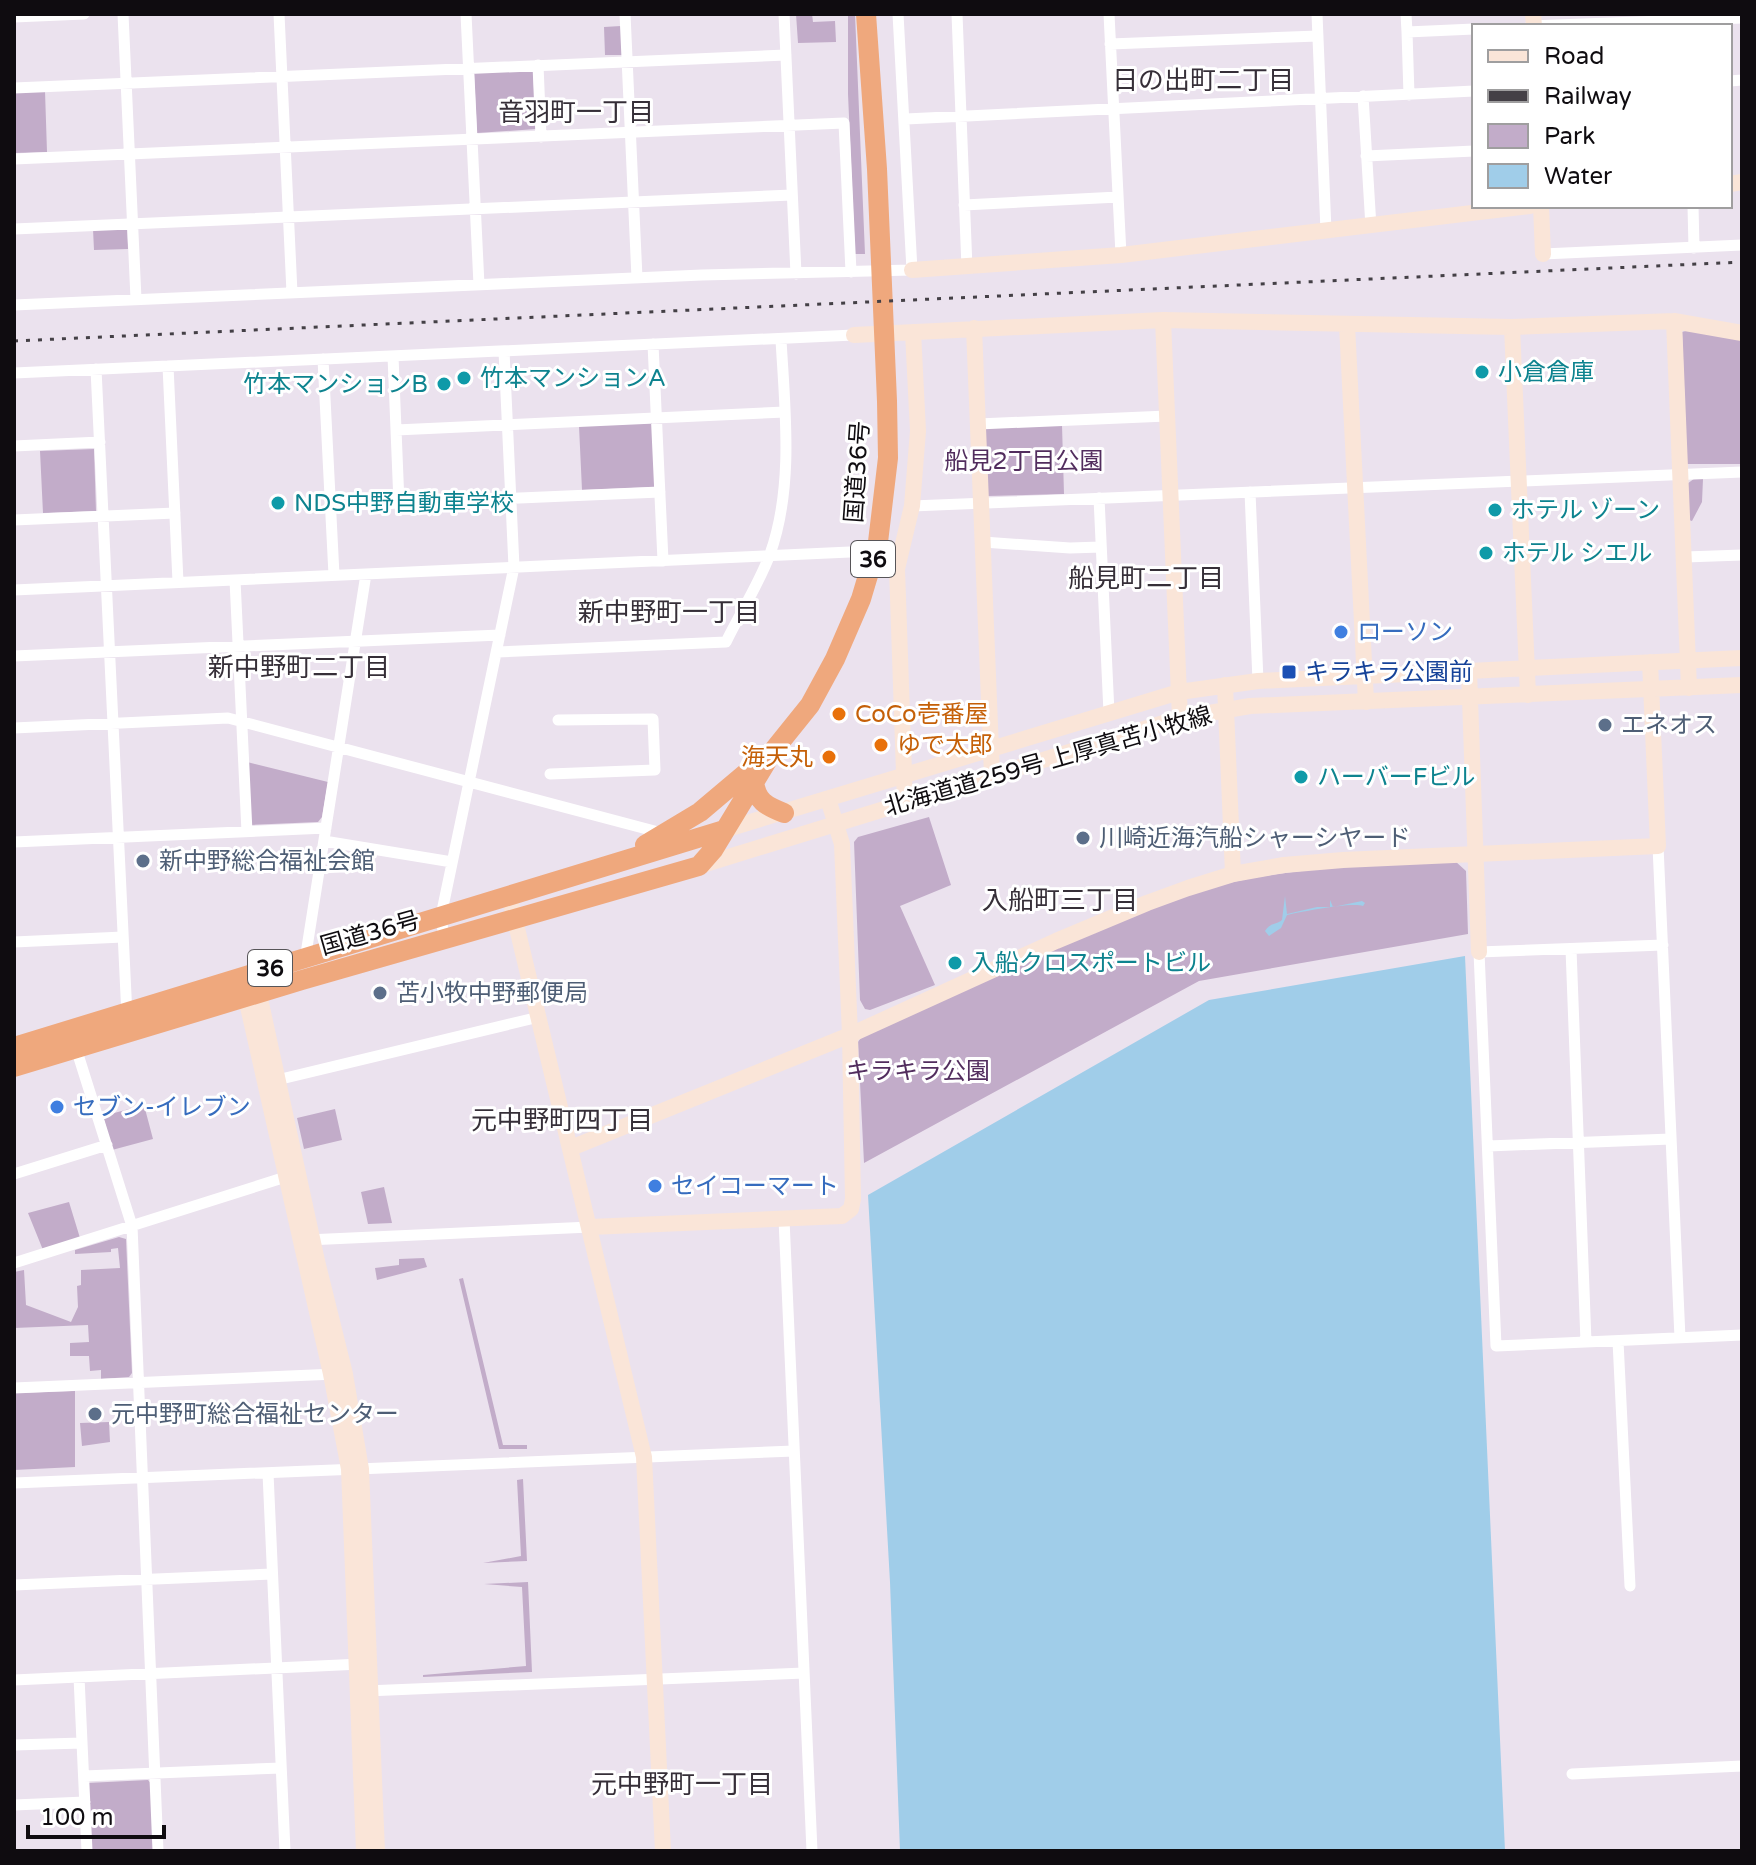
<svg xmlns="http://www.w3.org/2000/svg" width="1756" height="1865" font-family="'Varela Round','Noto Sans JP',sans-serif">
  <rect width="100%" height="100%" fill="#ebe2ee"/>
  <path fill="#c2acc9" d="M796 14H812L813 22 835 21 836 42 798 43Z
    M848 14H855L865 254H855L848 94Z
    M621 26 622 55H605L604 27Z
    M533 70 536 129 477 133 474 73Z
    M45 91 47 152 14 153V92Z
    M127 228 128 249 94 250 93 229Z
    M1689 330 1742 339V464H1687L1682 332Z
    M652 423 655 487 582 490 579 426Z
    M1062 425 1064 494 987 496 982 428Z
    M94 449 96 511 43 513 40 451Z
    M1695 478 1703 479 1702 502 1692 521 1689 520 1687 484Z
    M247 762 328 782 322 817 318 822 251 825Z
    M929 817 951 885 900 906 935 985 870 1010 865 1009 860 1000 854 842 858 837Z
    M1455 861 1466 871 1468 934 1199 981 864 1163 858 1042 864 1033 1150 908C1178 899 1205 889 1233 882 1306 866 1381 865 1455 861Z
    M144 1105 153 1139 112 1150 103 1116Z
    M335 1109 342 1140 304 1149 297 1118Z
    M384 1187 392 1223 368 1224 361 1192Z
    M69 1202 80 1238 43 1250 28 1213Z
    M119 1237 126 1239 132 1373 129 1377 101 1379V1370L90 1371 89 1356H70V1343L89 1342 88 1325 14 1328V1272L24 1270 26 1305 71 1322 78 1307 77 1286 81 1285V1270L120 1268 118 1248 111 1249V1252L75 1254V1250Z
    M424 1258 427 1267 377 1280 375 1268 399 1265V1259Z
    M463 1278 503 1445H527V1449H499L459 1279Z
    M75 1391V1467L14 1470V1393Z
    M109 1422 110 1442 82 1446 80 1423Z
    M523 1479 527 1561 483 1563 521 1556 517 1480Z
    M528 1582 532 1672 423 1677V1675L526 1666 522 1587 484 1584Z
    M148 1780 153 1786 155 1851H91L87 1783Z"/>
  <path fill="#a0cde9" d="M1285 896 1287 914 1317 907H1330V900L1333 907 1362 901 1365 903 1363 906C1351 902 1301 912 1287 915L1281 928 1269 936 1265 931C1271 922 1276 925 1282 920Z
    M1465 956 1505 1851H900L890 1582 868 1195 1209 1000Z"/>
  <g fill="none" stroke-linecap="round" stroke-linejoin="round">
    <path stroke="#fff" stroke-width="11" d="M123 14 136 299
      M279 14 292 293
      M466 14 479 285
      M625 14 637 278
      M784 14 796 274
      M957 14 967 268
      M1109 14 1121 255
      M1317 14 1326 231
      M1406 14 1407 32
      M14 17 84 14
      M1530 26 1742 18
      M1110 44 1318 36
      M538 65 541 137
      M1730 81 1742 80
      M14 88 786 55
      M1409 95 1407 32 1474 29
      M1363 96 1371 227
      M906 119 1474 91
      M1366 156 1474 151
      M14 159 844 123 851 272
      M964 205 1118 197
      M1693 206 1694 248
      M14 229 792 195
      M1543 254 1742 245
      M14 305 702 275 912 270 898 14
      M653 344 663 561
      M393 356 399 503
      M323 359 334 575
      M168 366 178 582
      M96 369 127 1016
      M14 373 854 335
      M978 424 1167 416
      M396 430 785 412
      M14 446 100 442
      M1250 492 1258 681
      M1099 498 1109 713
      M330 506 660 492
      M912 506 1742 472
      M14 520 175 513
      M983 542 1070 548 1101 547
      M1685 557 1742 555
      M235 580 247 832
      M14 590 850 552
      M497 652 726 642C740 613 759 584 770 554 794 487 785 410 781 340
      M14 656 500 635
      M14 728 228 718 662 833
      M550 774 655 770 653 719 558 720
      M324 841 452 862
      M14 842 326 828
      M1658 846 1680 1338
      M444 939 441 916 514 567 504 351
      M14 942 123 937
      M1663 945 1479 952 1496 1346 1742 1335
      M1571 949 1586 1342
      M305 960 366 574
      M75 1045 132 1226 158 1851
      M277 1080 539 1017
      M1488 1146 1671 1139
      M14 1174 107 1145
      M784 1219 812 1851
      M307 1240 590 1227
      M14 1263 292 1175
      M1618 1341 1630 1586
      M14 1388 336 1374
      M268 1473 285 1851
      M14 1483 794 1451
      M14 1585 272 1574
      M79 1677 87 1851
      M14 1680 361 1664
      M366 1691 804 1673
      M14 1745 82 1743
      M1572 1774 1742 1766
      M84 1776 281 1768
      M14 1805 85 1802"/>
    <path stroke="#fae5d8" stroke-width="16" d="M1533 14 1534 26
      M1730 184 1742 182
      M1541 206 1543 254
      M912 270 1121 255 1530 206
      M1163 320 1180 718
      M1674 321 1689 688
      M1347 325 1366 702
      M1512 327 1528 695
      M974 328 992 775
      M854 335 1163 320 1512 327 1674 321 1742 333
      M1469 671 1479 952
      M1225 685 1233 874
      M905 802 897 569 912 506 918 431 913 332
      M724 830 1179 692 1258 681 1742 658
      M699 866 1180 718 1250 706 1742 685
      M509 895 644 1457 663 1851
      M252 984 259 994 317 1261 345 1374 361 1469 377 1851
      M247 988 246 998 331 1374 349 1469 364 1851
      M571 1148 850 1035 1056 941 1147 903 1188 888 1233 874 1284 865 1343 860 1658 846 1650 662
      M590 1227 842 1216 851 1209 853 1199 850 1035 842 844 828 799"/>
    <path stroke="#efa87d" stroke-width="20" d="M754 781C756 801 766 806 784 813
      M645 845 700 812 758 763
      M14 1047 724 830
      M14 1067 302 980 699 866 713 850 773 751 810 705 835 659 861 599 878 542 888 458 887 401 877 169 866 14"/>
    <path stroke="#444046" stroke-width="3" stroke-dasharray="4 8" stroke-linecap="butt" d="M14 341 1742 262"/>
  </g>
  <g fill="#0f9aa8" stroke="#fff" stroke-width="3">
    <circle cx="1482" cy="372" r="8"/>
    <circle cx="464" cy="378" r="8"/>
    <circle cx="444" cy="384" r="8"/>
    <circle cx="278" cy="503" r="8"/>
    <circle cx="1495" cy="510" r="8"/>
    <circle cx="1486" cy="553" r="8"/>
    <circle cx="1301" cy="777" r="8"/>
    <circle cx="955" cy="963" r="8"/>
  </g>
  <g fill="#3f7fe0" stroke="#fff" stroke-width="3">
    <circle cx="1341" cy="632" r="8"/>
    <circle cx="57" cy="1107" r="8"/>
    <circle cx="655" cy="1186" r="8"/>
  </g>
  <rect fill="#1a4fb4" stroke="#fff" stroke-width="3" x="1281" y="664" width="16" height="16" rx="4"/>
  <g fill="#e8710a" stroke="#fff" stroke-width="3">
    <circle cx="839" cy="714" r="8"/>
    <circle cx="881" cy="745" r="8"/>
    <circle cx="829" cy="757" r="8"/>
  </g>
  <g fill="#5c6f8a" stroke="#fff" stroke-width="3">
    <circle cx="1605" cy="725" r="8"/>
    <circle cx="1083" cy="838" r="8"/>
    <circle cx="143" cy="861" r="8"/>
    <circle cx="380" cy="993" r="8"/>
    <circle cx="95" cy="1414" r="8"/>
  </g>
  <g text-anchor="middle" stroke-width="6" stroke-linejoin="round" paint-order="stroke">
    <g fill="#fff" stroke="#575558" stroke-width="2">
      <rect x="851" y="541" width="44" height="36" rx="6"/>
      <rect x="248" y="950" width="44" height="36" rx="6"/>
    </g>
    <g font-size="22" font-weight="bold" fill="#0f0c10">
      <text x="873" y="567">36</text>
      <text x="270" y="976">36</text>
    </g>
    <g font-size="24" fill="#0d838f" stroke="#fff" text-anchor="start">
      <text x="1498" y="380">小倉倉庫</text>
      <text x="480" y="386">竹本マンションA</text>
      <text x="428" y="392" text-anchor="end">竹本マンションB</text>
      <text x="294" y="511">NDS中野自動車学校</text>
      <text x="1511" y="518">ホテル ゾーン</text>
      <text x="1502" y="561">ホテル シエル</text>
      <text x="1317" y="785">ハーバーFビル</text>
      <text x="971" y="971">入船クロスポートビル</text>
    </g>
    <g font-size="24" fill="#522d5e" stroke="#fff">
      <text x="1024" y="469">船見2丁目公園</text>
      <text x="918" y="1079">キラキラ公園</text>
    </g>
    <g font-size="24" fill="#0f0c10" stroke="#fff">
      <text transform="translate(857 472) rotate(-86)" y="8">国道36号</text>
      <text transform="translate(1048 761) rotate(-16)" y="8">北海道道259号 上厚真苫小牧線</text>
      <text transform="translate(370 933) rotate(-16)" y="8">国道36号</text>
    </g>
    <g font-size="24" fill="#366cbe" stroke="#fff" text-anchor="start">
      <text x="1357" y="640">ローソン</text>
      <text x="73" y="1115">セブン-イレブン</text>
      <text x="671" y="1194">セイコーマート</text>
    </g>
    <g font-size="24" fill="#164399" stroke="#fff" text-anchor="start">
      <text x="1305" y="680">キラキラ公園前</text>
    </g>
    <g font-size="24" fill="#c56008" stroke="#fff" text-anchor="start">
      <text x="855" y="722">CoCo壱番屋</text>
      <text x="897" y="753">ゆで太郎</text>
      <text x="813" y="765" text-anchor="end">海天丸</text>
    </g>
    <g font-size="24" fill="#4e5e75" stroke="#fff" text-anchor="start">
      <text x="1621" y="733">エネオス</text>
      <text x="1099" y="846">川崎近海汽船シャーシヤード</text>
      <text x="159" y="869">新中野総合福祉会館</text>
      <text x="396" y="1001">苫小牧中野郵便局</text>
      <text x="111" y="1422">元中野町総合福祉センター</text>
    </g>
    <g font-size="26" fill="#362f38" stroke="#fff">
      <text x="1203" y="89">日の出町二丁目</text>
      <text x="576" y="121">音羽町一丁目</text>
      <text x="1146" y="587">船見町二丁目</text>
      <text x="669" y="621">新中野町一丁目</text>
      <text x="299" y="676">新中野町二丁目</text>
      <text x="1060" y="909">入船町三丁目</text>
      <text x="562" y="1129">元中野町四丁目</text>
      <text x="682" y="1793">元中野町一丁目</text>
    </g>
  </g>
  <rect width="1756" height="1865" fill="none" stroke="#0f0c10" stroke-width="32"/>
  <rect x="1472" y="24" width="260" height="184" fill="#ffffff" stroke="#9f9e9f" stroke-width="2"/>
  <rect x="1488" y="50" width="40" height="12" fill="#fae5d8" stroke="#9f9e9f" stroke-width="2"/>
  <text x="1544" y="64" font-size="24" fill="#0f0c10">Road</text>
  <rect x="1488" y="90" width="40" height="12" fill="#444046" stroke="#9f9e9f" stroke-width="2"/>
  <text x="1544" y="104" font-size="24" fill="#0f0c10">Railway</text>
  <rect x="1488" y="124" width="40" height="24" fill="#c2acc9" stroke="#9f9e9f" stroke-width="2"/>
  <text x="1544" y="144" font-size="24" fill="#0f0c10">Park</text>
  <rect x="1488" y="164" width="40" height="24" fill="#a0cde9" stroke="#9f9e9f" stroke-width="2"/>
  <text x="1544" y="184" font-size="24" fill="#0f0c10">Water</text>
  <path d="M28 1825v12h136v-12" fill="none" stroke="#0f0c10" stroke-width="4"/>
  <text x="40" y="1825" font-size="24" fill="#0f0c10" stroke="#ffffff" stroke-width="6" paint-order="stroke">100 m</text>
</svg>
